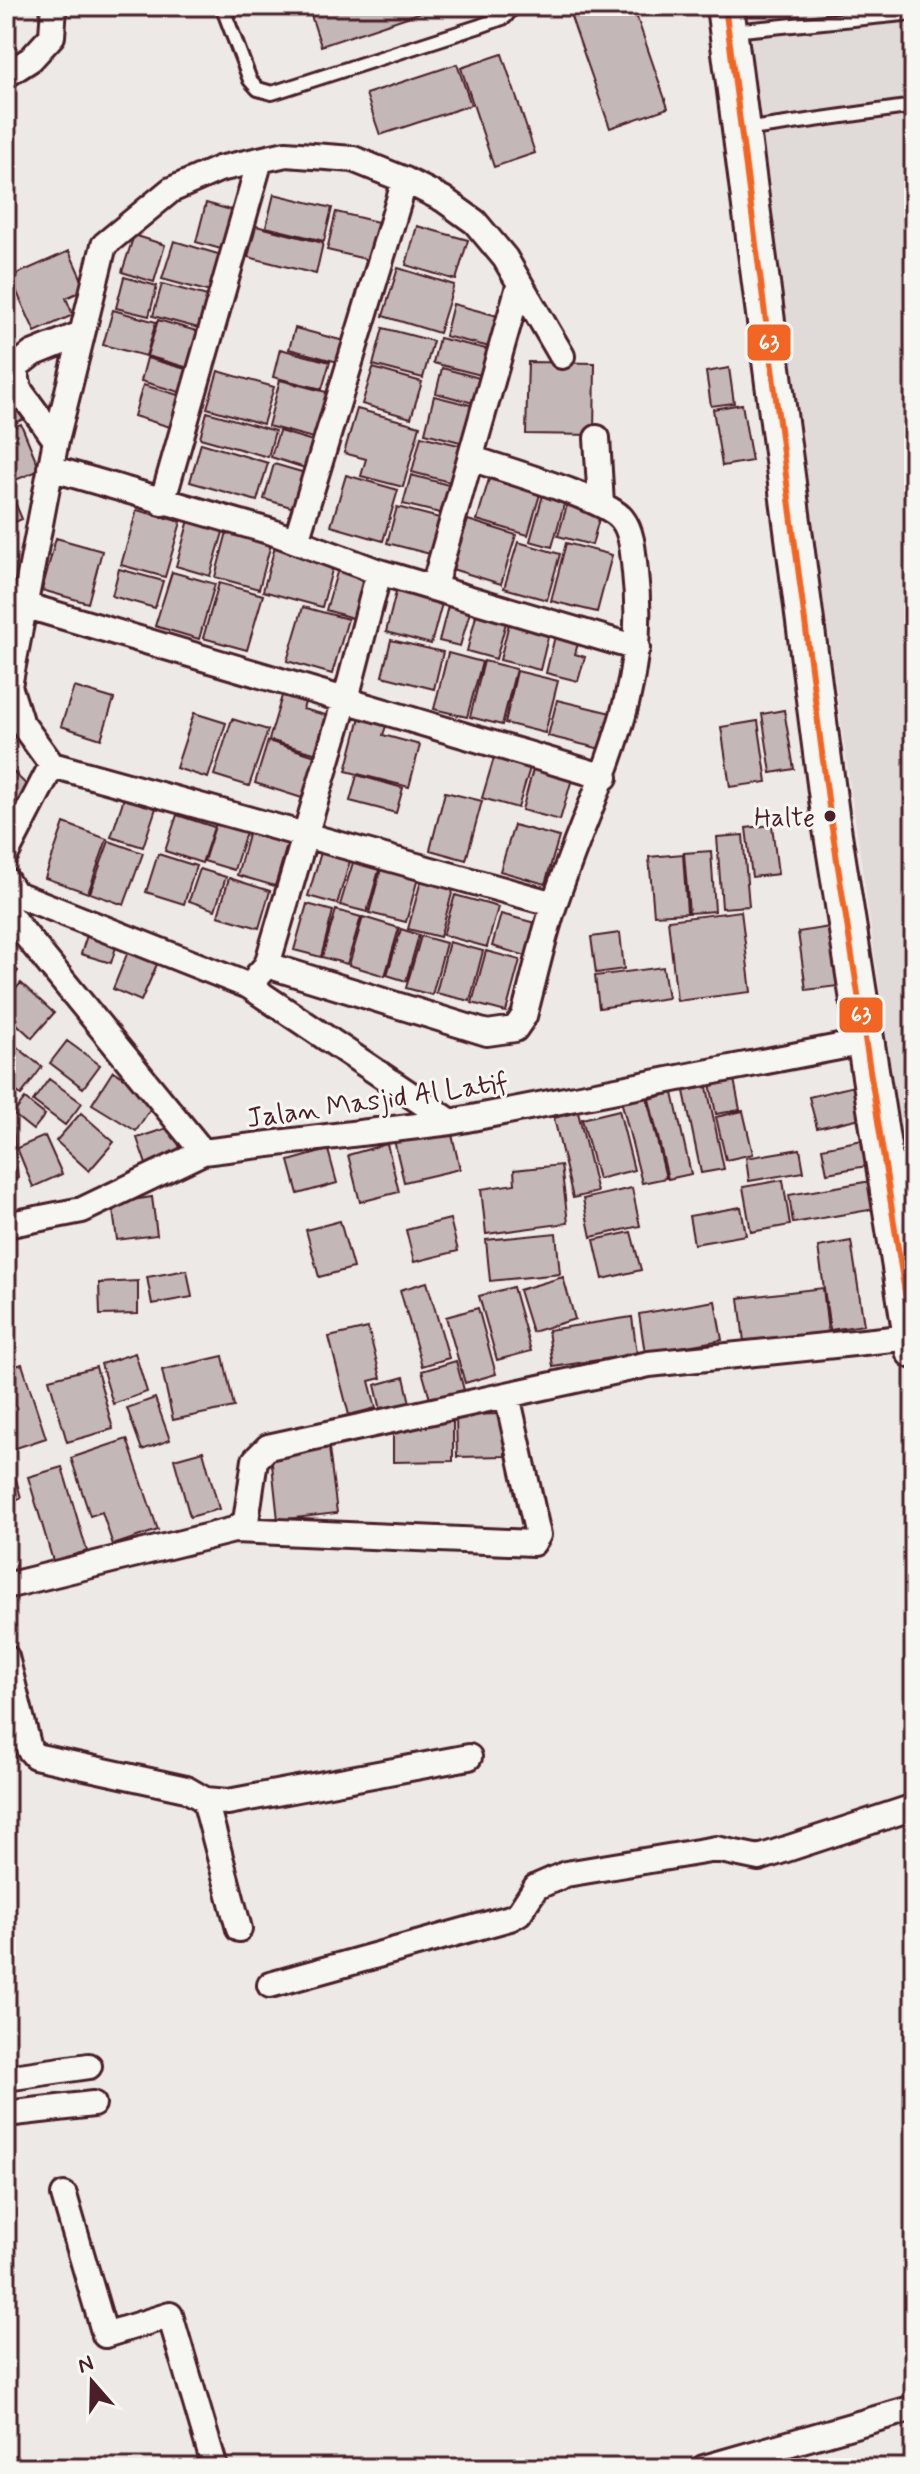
<svg xmlns="http://www.w3.org/2000/svg" width="920" height="2474" font-family="Mynerve,sans-serif">
  <rect width="100%" height="100%" fill="#ece9e6"/>
  <filter id="ink" filterUnits="userSpaceOnUse"><feTurbulence type="fractalNoise" baseFrequency=".0125" numOctaves="2"/><feDisplacementMap in="SourceGraphic" scale="16" xChannelSelector="R" yChannelSelector="G"/><feConvolveMatrix kernelMatrix="1 2 1 2 8 2 1 2 1" color-interpolation-filters="sRGB"/></filter>
  <g filter="url(#ink)">
    <path fill="#e0dad8" d="M736 6H914V1223L747 79Z"/>
    <path fill="#c4b7b7" stroke="#4a1f2b" stroke-width="2" d="M308 6H440L321 46Z
      M595 6H633L668 108 610 128 570 14Z
      M502 54 535 153 494 167 461 68Z
      M457 64 471 105 380 135 366 94Z
      M274 194 332 208 324 241 266 227Z
      M206 203 238 212 228 251 196 242Z
      M336 212 382 223 374 261 327 250Z
      M256 226 323 243 316 274 248 257Z
      M417 226 468 240 456 280 406 265Z
      M134 235 165 245 154 282 122 272Z
      M174 241 228 257 218 294 162 279Z
      M69 251 86 289 66 298 73 315 35 332 10 277Z
      M398 268 454 285 439 333 383 316Z
      M124 277 157 286 149 316 116 308Z
      M162 284 215 298 206 330 153 316Z
      M453 304 498 316 490 347 445 336Z
      M113 310 156 322 146 356 103 345Z
      M158 320 207 334 196 370 147 356Z
      M295 328 344 341 338 362 289 349Z
      M383 328 433 341 423 378 373 365Z
      M439 338 495 351 489 377 433 363Z
      M280 349 330 362 322 389 273 377Z
      M147 358 196 372 190 395 141 381Z
      M528 362 595 363 594 435 526 434Z
      M373 368 422 382 411 418 362 404Z
      M442 368 487 380 481 405 436 393Z
      M729 368 734 403 711 406 706 372Z
      M218 371 274 387 263 424 207 408Z
      M280 380 330 393 317 439 268 426Z
      M6 381 28 417 6 427Z
      M143 385 189 398 180 430 134 416Z
      M434 396 482 408 472 445 425 433Z
      M742 404 752 461 722 466 713 409Z
      M357 409 420 426 403 487 361 476 366 459 344 453Z
      M207 412 275 431 268 457 200 438Z
      M21 424 40 470 13 481 6 463V430Z
      M279 431 323 444 314 471 271 457Z
      M421 436 467 447 457 484 412 472Z
      M201 443 268 463 257 501 190 482Z
      M274 464 312 475 301 510 264 499Z
      M346 475 398 490 383 541 331 526Z
      M411 475 460 488 452 516 403 504Z
      M489 479 540 494 528 535 477 520Z
      M6 481 22 519 6 526Z
      M543 495 565 501 552 547 530 541Z
      M568 502 601 511 592 545 558 536Z
      M397 507 451 521 442 557 387 543Z
      M137 510 181 522 165 577 121 565Z
      M189 520 224 529 210 576 176 566Z
      M468 520 516 535 501 584 452 569Z
      M228 528 272 540 259 589 215 577Z
      M56 538 102 551 88 603 42 590Z
      M518 542 560 554 547 600 504 588Z
      M276 543 335 559 322 607 263 591Z
      M566 543 612 555 597 612 551 601Z
      M340 562 374 571 359 620 326 610Z
      M119 569 163 581 155 608 112 596Z
      M172 572 215 584 199 639 155 626Z
      M219 583 263 595 247 650 203 638Z
      M398 584 444 596 431 644 386 632Z
      M479 604 509 612 496 659 467 651Z
      M448 606 470 612 460 646 439 641Z
      M303 607 348 619 332 674 287 661Z
      M510 619 550 629 540 670 500 660Z
      M557 628 581 633 575 654 585 657 578 681 546 673Z
      M391 640 443 652 434 689 382 676Z
      M448 653 482 662 467 717 434 709Z
      M484 661 516 669 502 725 470 717Z
      M517 671 558 681 545 733 505 723Z
      M74 687 114 699 101 739 61 726Z
      M284 689 307 696 303 709 333 717 321 755 269 740Z
      M557 700 611 713 601 749 548 736Z
      M784 710 794 769 771 773 762 714Z
      M194 713 226 723 208 778 176 768Z
      M361 713 388 720 383 735 420 745 409 787 346 771Z
      M232 719 268 730 249 786 214 775Z
      M758 721 767 782 730 787 721 727Z
      M268 741 319 757 305 799 255 783Z
      M496 751 532 761 518 808 482 798Z
      M535 762 574 772 560 820 522 810Z
      M6 765 33 791 20 804 6 791Z
      M357 775 403 788 396 813 350 801Z
      M127 789 159 799 143 847 111 837Z
      M445 792 482 801 466 860 430 850Z
      M6 807 20 823 6 835Z
      M177 815 214 827 202 863 165 851Z
      M64 823 107 839 88 893 45 878Z
      M216 823 246 832 234 870 204 861Z
      M514 825 559 837 545 884 500 871Z
      M772 825 778 874 752 877 746 828Z
      M250 828 289 838 275 886 237 875Z
      M743 835 749 906 722 908 717 837Z
      M109 841 143 853 124 905 90 893Z
      M322 849 351 858 337 904 308 896Z
      M711 851 715 911 689 913 684 853Z
      M158 854 196 866 184 904 146 892Z
      M683 854 687 913 654 915 649 857Z
      M355 856 381 863 367 912 340 905Z
      M382 865 419 874 406 922 369 913Z
      M200 869 226 877 215 910 189 901Z
      M422 877 454 886 440 937 408 929Z
      M229 878 270 891 259 928 218 916Z
      M455 895 498 907 487 947 443 935Z
      M307 904 333 911 321 957 294 950Z
      M336 910 361 917 347 964 322 957Z
      M741 911 751 992 677 1001 668 920Z
      M501 914 539 924 530 957 492 946Z
      M363 917 399 928 385 976 349 965Z
      M830 927 838 986 806 990 798 932Z
      M401 929 419 935 406 981 387 975Z
      M620 933 624 969 596 973 591 937Z
      M87 935 117 944 111 963 81 954Z
      M421 936 446 943 432 995 406 988Z
      M449 942 483 951 470 1001 436 993Z
      M129 949 158 962 141 1001 113 989Z
      M486 951 520 960 506 1012 472 1003Z
      M6 961 18 971 6 987Z
      M663 967 668 998 599 1008 595 976Z
      M21 983 54 1013 32 1038 6 1014V999Z
      M67 1041 100 1065 83 1088 50 1063Z
      M17 1047 42 1067 21 1095 6 1084V1062Z
      M113 1071 157 1098 136 1131 92 1104Z
      M733 1074 740 1110 716 1114 709 1078Z
      M49 1079 82 1103 65 1125 33 1101Z
      M644 1085 666 1178 642 1183 619 1092Z
      M858 1085 865 1117 817 1128 809 1097Z
      M707 1087 724 1169 701 1173 684 1091Z
      M673 1093 691 1174 668 1179 649 1099Z
      M25 1099 45 1115 33 1130 13 1114Z
      M619 1110 634 1170 598 1179 582 1119Z
      M743 1111 753 1154 726 1160 716 1117Z
      M578 1112 597 1192 573 1198 554 1118Z
      M81 1113 114 1142 89 1171 56 1141Z
      M173 1126 183 1158 148 1170 137 1138Z
      M450 1126 460 1169 404 1182 394 1140Z
      M13 1127 18 1178 6 1179V1128Z
      M45 1136 62 1174 33 1187 17 1148Z
      M873 1138 878 1164 827 1173 822 1148Z
      M387 1144 399 1192 360 1202 348 1155Z
      M800 1149 804 1172 749 1181 746 1158Z
      M328 1150 337 1183 298 1194 289 1161Z
      M561 1165 568 1223 486 1234 481 1189 515 1184 514 1170Z
      M783 1180 790 1225 751 1232 743 1187Z
      M877 1180 881 1208 793 1223 789 1195Z
      M632 1188 640 1226 591 1237 583 1199Z
      M152 1197 157 1235 117 1240 112 1203Z
      M741 1207 746 1235 694 1244 689 1216Z
      M450 1219 458 1251 414 1262 406 1230Z
      M340 1221 353 1268 319 1277 306 1230Z
      M631 1232 641 1270 603 1279 594 1240Z
      M556 1233 560 1274 490 1281 486 1240Z
      M851 1241 864 1325 830 1330 818 1247Z
      M187 1270 192 1297 152 1304 147 1277Z
      M563 1277 575 1319 532 1332 519 1290Z
      M138 1281V1314L100 1315 99 1283Z
      M427 1282 449 1358 422 1366 400 1290Z
      M513 1287 531 1351 497 1360 479 1296Z
      M823 1288 828 1332 744 1342 739 1298Z
      M715 1301 722 1340 645 1353 639 1314Z
      M6 1308 12 1334 6 1335Z
      M478 1308 496 1374 465 1383 446 1317Z
      M632 1317 637 1354 553 1367 548 1330Z
      M368 1328 381 1378 369 1381 376 1408 349 1415 329 1337Z
      M135 1353 147 1392 113 1404 101 1364Z
      M223 1356 234 1407 173 1420 162 1370Z
      M456 1361 464 1390 430 1399 422 1371Z
      M22 1364 46 1438 10 1450 6 1437V1369Z
      M96 1367 113 1429 67 1442 49 1379Z
      M404 1377 410 1403 381 1410 375 1385Z
      M155 1398 170 1440 142 1450 127 1408Z
      M505 1414V1456L457 1457 456 1415Z
      M393 1422H453V1461L393 1462Z
      M127 1439 158 1530 113 1545 102 1512 90 1516 71 1458Z
      M329 1448 337 1513 278 1520 271 1455Z
      M203 1451 219 1509 190 1517 174 1459Z
      M62 1467 87 1551 53 1561 28 1477Z
      M15 1475 21 1498 6 1502V1478Z"/>
    <g fill="none" stroke-linecap="round" stroke-linejoin="round">
      <defs>
        <path id="lane" d="M222 6 250 80 258 89 272 93 480 26 505 17 514 6
          M732 31 914 13
          M743 130 914 106"/>
        <path id="street" d="M6 75 31 59 52 36 54 6
          M597 438 601 504
          M56 440 20 391 14 368 32 354 79 335
          M50 468 272 532 379 572 637 648
          M162 503 260 160
          M296 541 405 180
          M434 586 519 286
          M24 605 605 777
          M52 765 554 904
          M6 854 52 765 20 721 9 686 56 440 104 245 171 190 219 169 286 154 353 159 405 180 443 199 475 222 505 258 562 356
          M6 880 14 893 249 986 451 1122
          M6 911 203 1152 451 1122 865 1042
          M267 965 487 1033 515 1029 524 1016C534 979 542 941 554 905 592 787 650 703 635 572 633 555 633 533 622 519 606 498 501 469 471 458
          M258 975 267 965 350 683 379 572
          M6 1225 82 1210 203 1152
          M234 1530 533 1543 538 1535 507 1395
          M6 1586 234 1530 246 1521 255 1460 268 1447 649 1364 912 1337
          M6 1657 29 1749 35 1756 186 1789 205 1800 228 1802 469 1757
          M205 1800 239 1929
          M270 1985 510 1918 519 1913 536 1887 566 1874 716 1849 759 1858 914 1807
          M6 2078 89 2066
          M6 2114 93 2104
          M64 2195 105 2335 170 2315 215 2468
          M704 2468 914 2408"/>
        <path id="secondary" d="M725 6 831 822 914 1350"/>
      </defs>
      <use href="#lane" stroke="#4a1f2b" stroke-width="18"/>
      <use href="#street" stroke="#4a1f2b" stroke-width="30"/>
      <use href="#secondary" stroke="#4a1f2b" stroke-width="42"/>
      <use href="#lane" stroke="#f6f6f2" stroke-width="12"/>
      <use href="#street" stroke="#f6f6f2" stroke-width="24"/>
      <use href="#secondary" stroke="#f6f6f2" stroke-width="36"/>
      <defs>
        <path id="bus-1" d="M725 6 831 822 914 1350"/>
      </defs>
      <use href="#bus-1" stroke="#f6f6f2" stroke-width="12"/>
      <use href="#bus-1" stroke="#f26522" stroke-width="6"/>
    </g>
  </g>
  <circle fill="#4a1f2b" stroke="#f6f6f2" stroke-width="3" cx="830" cy="816" r="7"/>
  <g text-anchor="middle" stroke-width="6" stroke-linejoin="round" paint-order="stroke">
    <g font-size="26" fill="#4a1f2b" stroke="#f6f6f2" text-anchor="end">
      <text x="815" y="826">Halte</text>
    </g>
    <g font-size="28" fill="#4a1f2b" stroke="#f6f6f2">
      <text transform="translate(377 1099) rotate(-8)" y="10">Jalan Masjid Al Latif</text>
    </g>
  </g>
  <g stroke="#f6f6f2" stroke-width="3">
    <rect x="746" y="323" width="46" height="39" rx="8" fill="#f26522"/>
    <rect x="838" y="996" width="46" height="38" rx="8" fill="#f26522"/>
  </g>
  <g font-size="22" text-anchor="middle" font-weight="bold" fill="#fff">
    <text x="769" y="350">63</text>
    <text x="861" y="1022">63</text>
  </g>
  <rect width="920" height="2474" fill="none" stroke="#f6f6f2" stroke-width="32"/>
  <rect x="16" y="16" width="888" height="2442" fill="none" stroke="#4a1f2b" stroke-width="3" filter="url(#ink)"/>
  <g transform="translate(92 2382) rotate(340)" stroke="#f6f6f2" stroke-width="6" paint-order="stroke">
  <path d="M0-6L14 30L0 20L-14 30Z" fill="#4a1f2b"/>
  <text y="-12" font-size="22" font-weight="bold" text-anchor="middle" fill="#4a1f2b">N</text>
  </g>
</svg>
